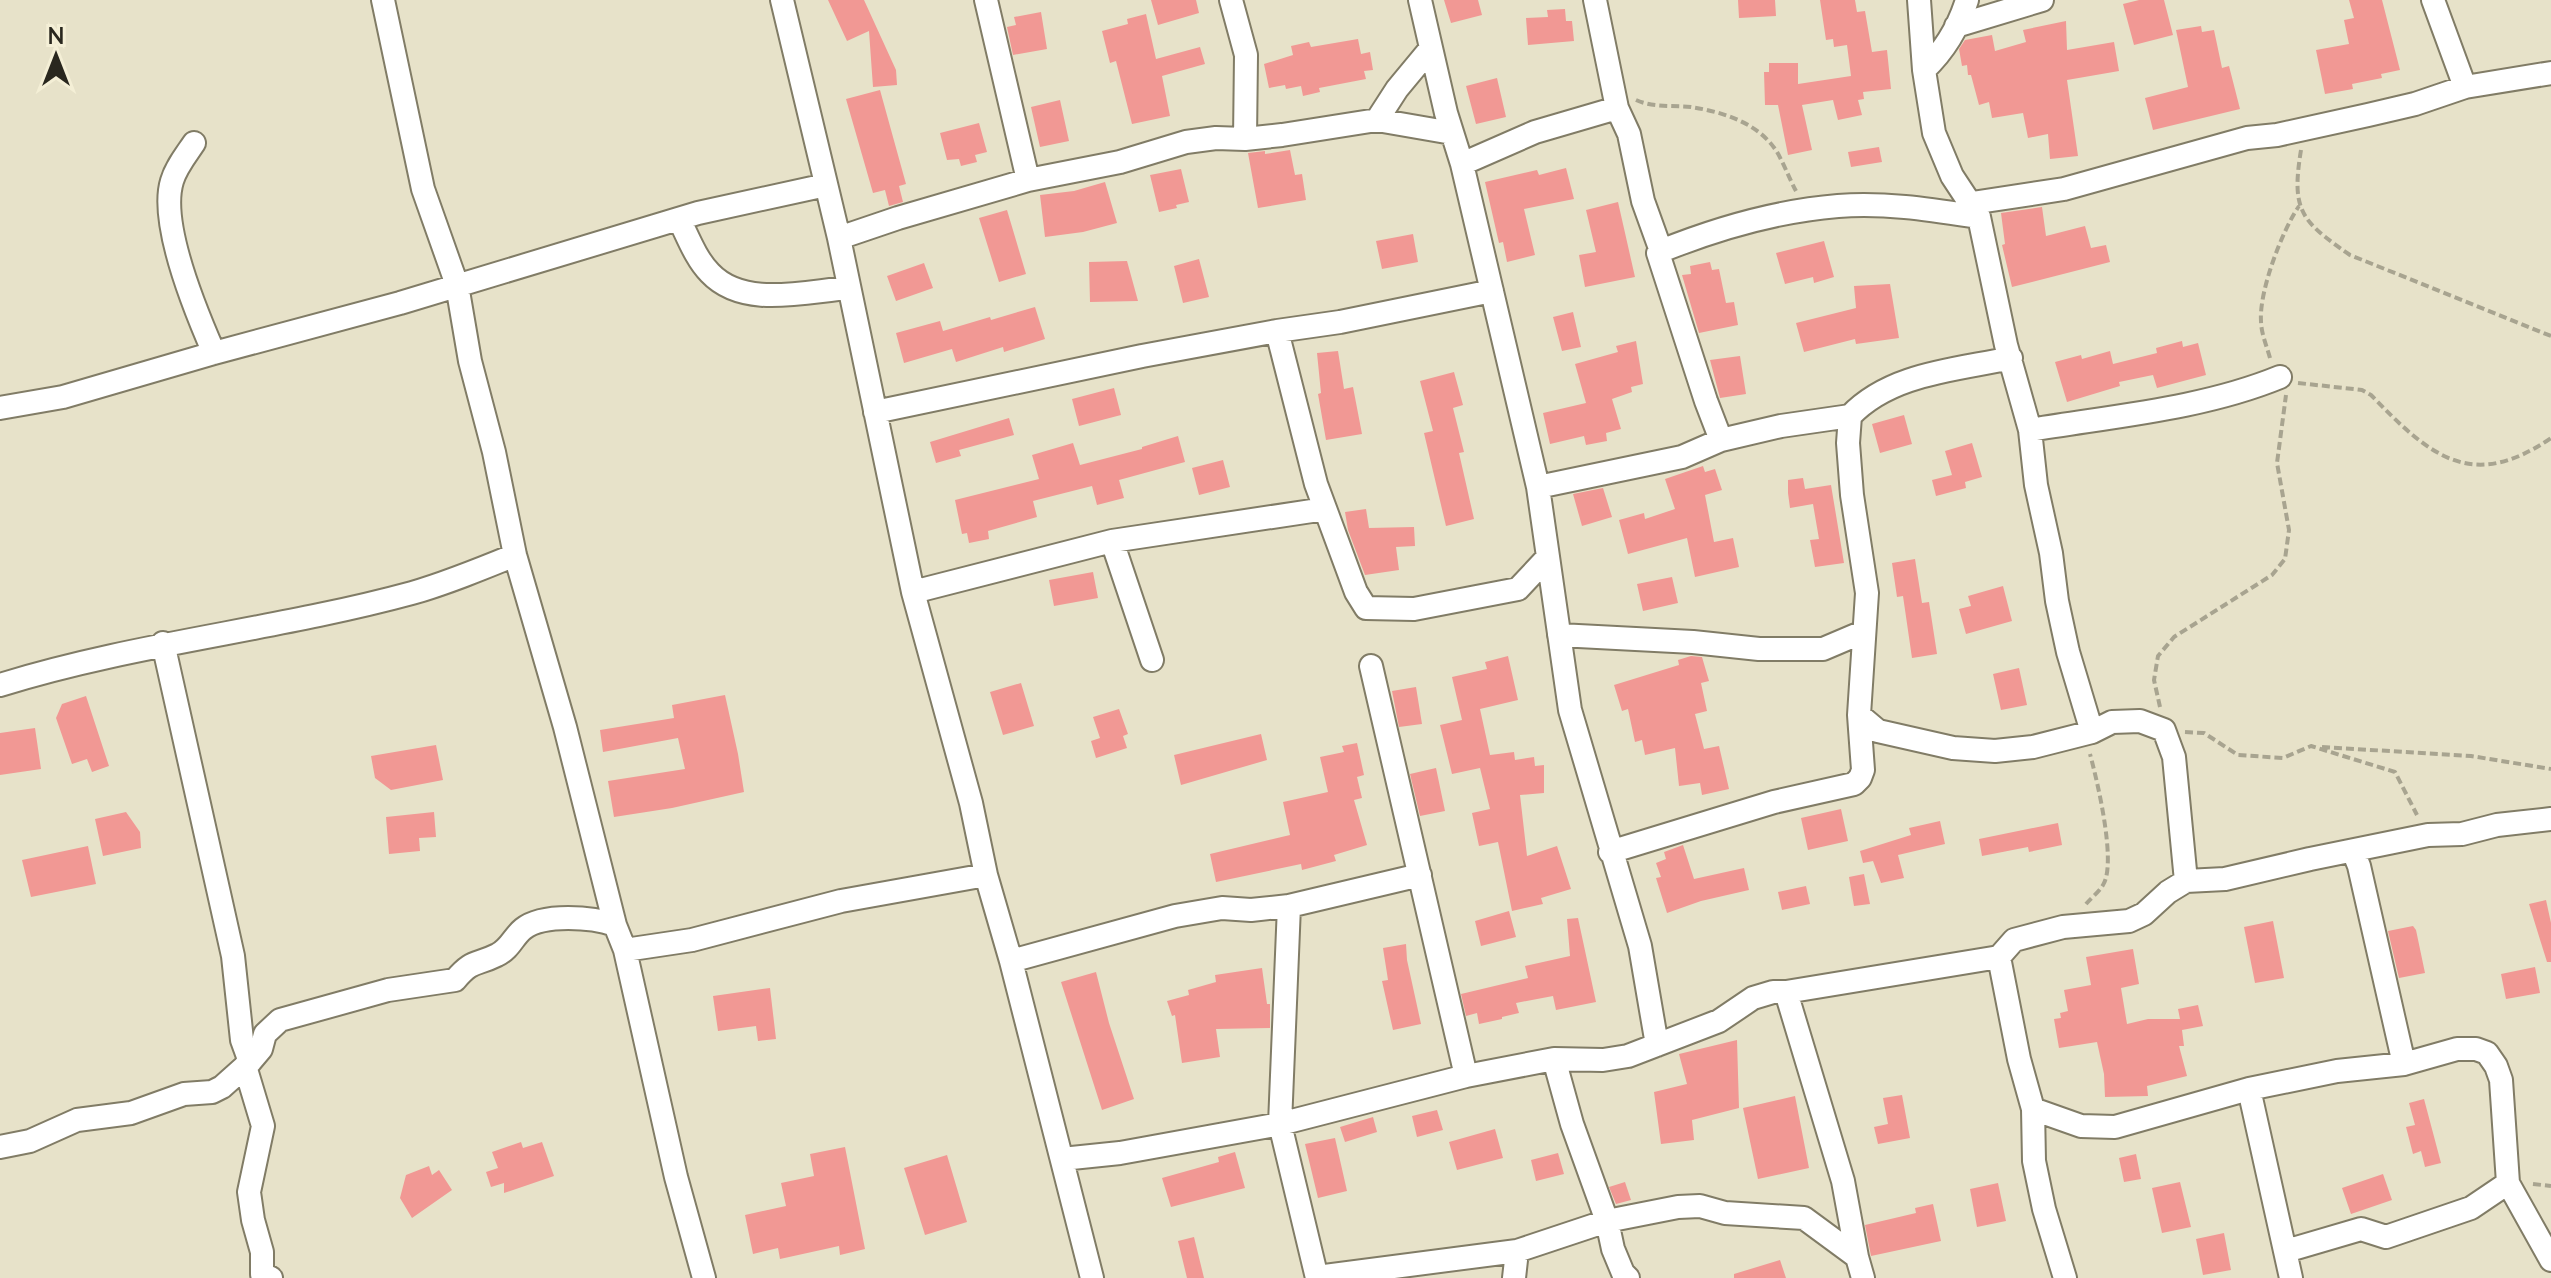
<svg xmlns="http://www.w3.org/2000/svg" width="2551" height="1278" font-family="Lato,sans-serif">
  <rect width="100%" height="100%" fill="#e7e2c9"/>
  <path fill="#f19894" d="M828 0H864L896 70 897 85 873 87 869 31 847 41Z
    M1151 0H1196L1199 13 1158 25Z
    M1444 0H1478L1482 15 1451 23Z
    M1738 0H1775L1776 16 1739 18Z
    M1820 0H1855L1857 12 1865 11 1872 52 1887 50 1891 89 1863 92 1864 99 1858 100 1862 115 1838 120 1833 100 1802 105 1812 150 1788 155 1778 105H1765L1764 72H1769V63H1798V84L1851 76 1847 45 1834 47 1833 39 1826 40Z
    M2139 0H2164L2173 35 2134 45 2123 4Z
    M2349 0H2382L2400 70 2381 74 2382 78 2352 84 2353 89 2325 94 2316 50 2349 44 2344 20 2354 18Z
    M1565 9 1566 21H1572L1574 41 1528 45 1526 18 1548 17 1547 10Z
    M1041 12 1047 49 1013 55 1007 27 1016 25 1014 17Z
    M1146 14 1156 59 1200 47 1205 64 1162 76 1170 116 1132 124 1116 61 1110 63 1102 31 1128 24 1127 19Z
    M2066 21 2067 50 2114 42 2119 71 2067 80 2078 156 2050 159 2048 134 2028 138 2023 113 1992 118 1989 102 1979 105 1971 75H1968L1967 65 1962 66 1959 49 1965 40 1992 35 1995 51 2026 42 2023 30Z
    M2201 26 2202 32 2214 30 2222 68 2229 66 2240 109 2153 130 2145 98 2188 87 2176 30Z
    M1358 39 1361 54 1370 52 1373 70 1364 71 1366 79 1319 88 1320 92 1303 96 1301 86 1286 89 1285 85 1269 88 1264 64 1293 55 1291 46 1309 42 1311 47Z
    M1497 78 1506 117 1476 124 1466 86Z
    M880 90 906 184 899 186 903 202 889 206 885 190 873 193 846 99Z
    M1060 100 1069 141 1040 147 1031 107Z
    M979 123 987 152 975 155 977 162 961 166 959 159 947 160 940 133Z
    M1879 147 1882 162 1851 167 1848 152Z
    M1290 150 1295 175 1302 174 1306 200 1258 208 1248 153 1265 151V154Z
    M1566 168 1574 199 1524 209 1535 255 1507 262 1503 242 1499 243 1485 182 1537 170 1539 175Z
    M1181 169 1189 202 1176 205 1177 208 1159 212 1150 175Z
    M1105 182 1117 223 1083 232 1045 237 1040 195 1074 191Z
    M1618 202 1635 277 1585 287 1579 255 1596 252 1586 210Z
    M2042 207 2046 236 2085 226 2091 248 2106 245 2110 262 2012 287 2002 245 2005 244 2001 213Z
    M1007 210 1026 274 999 282 979 218Z
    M1413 234 1418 262 1382 269 1376 241Z
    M1824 241 1834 277 1814 283 1813 277 1785 284 1776 253Z
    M1199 259 1209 297 1183 303 1174 266Z
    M1127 261 1138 301 1090 302 1089 262Z
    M1710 262 1712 270 1719 269 1726 303 1734 302 1738 325 1699 333 1682 275 1691 274 1690 266Z
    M924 263 933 288 896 301 887 276Z
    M1890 284 1899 338 1856 344 1855 339 1804 352 1796 323 1856 308 1854 286Z
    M1035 307 1045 339 1004 352 1003 347 956 362 952 349 904 363 896 333 940 321 943 331 990 317 991 320Z
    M1573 312 1581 347 1562 351 1553 317Z
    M1636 341 1643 384 1631 387 1632 392 1612 399 1621 429 1606 433 1607 441 1586 445 1584 436 1550 444 1543 413 1586 403 1575 364 1618 352 1616 346Z
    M2182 341 2183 347 2198 343 2206 375 2157 388 2153 375 2119 382 2120 386 2067 402 2055 362 2081 355 2082 359 2110 351 2113 364 2157 353 2156 348Z
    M1338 351 1344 389 1353 387 1362 434 1326 440 1318 394 1321 393 1317 353Z
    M1740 356 1746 394 1720 398 1710 360Z
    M1454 372 1463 405 1453 408 1464 452 1459 453 1474 519 1446 526 1424 433 1433 431 1420 381Z
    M1114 388 1121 415 1079 426 1072 399Z
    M1904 415 1912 444 1880 453 1872 424Z
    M1009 418 1014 435 959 450 961 456 936 463 930 442Z
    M1178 436 1185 462 1119 480 1124 498 1097 505 1092 486 1033 501 1037 517 988 531 989 539 969 543 967 533 962 534 955 500 1039 479 1032 455 1073 443 1080 465 1142 449V447Z
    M1972 443 1982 477 1965 482 1966 488 1936 496 1932 480 1952 475 1945 451Z
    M1223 460 1230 487 1199 495 1192 468Z
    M1703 466 1705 472 1715 469 1722 490 1705 495 1714 542 1733 538 1739 567 1695 577 1687 538 1628 554 1619 520 1644 513 1645 519 1675 509 1665 479Z
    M1803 478 1805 489 1831 485 1844 563 1815 567 1810 540 1819 539 1813 504 1790 508 1788 493V480Z
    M1603 488 1612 517 1582 526 1573 494Z
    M1366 509 1369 528 1414 527 1415 546 1396 547 1399 570 1365 575 1348 530 1345 512Z
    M1915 559 1922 603 1929 602 1937 654 1912 658 1903 596 1897 597 1892 563Z
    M1093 572 1098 598 1054 606 1049 580Z
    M1672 577 1678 603 1643 611 1637 584Z
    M2003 586 2012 621 1966 634 1959 609 1971 606 1968 596Z
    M1508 656 1518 700 1480 709 1490 755 1514 752 1515 760 1534 757 1535 766 1544 765V793L1520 795 1527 856 1557 846 1571 889 1541 898 1543 904 1512 911 1498 842 1479 846 1472 813 1490 809 1480 768 1452 774 1440 725 1462 720 1452 677 1487 669 1485 662Z
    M1691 656 1702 657 1709 681 1701 683 1707 711 1695 714 1704 749 1719 746 1729 789 1702 795 1700 783 1679 786 1675 748 1645 755 1642 740 1635 742 1628 709 1622 711 1614 685 1679 665 1678 660Z
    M2019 668 2027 705 2001 710 1993 674Z
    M1021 683 1034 726 1003 735 990 692Z
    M1416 687 1422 724 1399 727 1392 691Z
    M725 695 738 754 744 792 672 808 614 817 608 781 685 769 678 738 603 752 600 730 674 718 672 705Z
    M86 696 109 766 92 772 87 759 72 764 56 718 62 704Z
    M1119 709 1128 734 1123 736 1127 748 1096 758 1091 741 1100 738 1093 717Z
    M35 728 41 769 0 775V733Z
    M1261 734 1267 760 1181 785 1174 755Z
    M1357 743 1364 775 1357 777 1362 798 1354 800 1367 845 1334 855 1336 861 1302 870 1301 864 1216 882 1210 854 1290 835 1283 802 1328 792 1320 757 1344 752 1342 746Z
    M436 745 443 780 391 790 375 778 371 756Z
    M1436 768 1445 811 1420 816 1410 774Z
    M1841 809 1848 841 1808 850 1801 818Z
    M126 812 140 832 141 848 103 856 95 819Z
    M434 812 436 837 419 838 420 851 389 854 386 817Z
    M1940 821 1945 844 1898 855 1904 878 1881 883 1873 861 1863 863 1860 851 1911 835 1909 828Z
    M2058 823 2062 845 2029 852 2028 847 1982 856 1979 839Z
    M1683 845 1694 879 1744 868 1749 890 1701 901 1667 913 1656 878 1661 877 1656 863 1666 859 1664 852Z
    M88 846 96 884 31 897 22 860Z
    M1864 874 1870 904 1854 906 1849 877Z
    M1806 886 1810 904 1782 910 1778 892Z
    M2546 900 2551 923V962H2547L2529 904Z
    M1509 911 1516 937 1481 946 1475 921Z
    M1578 918 1596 1002 1556 1010 1553 996 1516 1003 1519 1013 1502 1017V1019L1479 1024 1477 1013 1466 1016 1461 994 1528 978 1525 966 1570 956 1567 919Z
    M2273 921 2284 978 2255 983 2244 927Z
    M2413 926 2416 930 2425 973 2399 978 2388 931Z
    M1406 944 1407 960 1421 1024 1393 1030 1382 981 1388 980 1383 948Z
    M2133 949 2139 984 2121 988 2127 1024 2148 1019H2180L2178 1009 2198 1005 2203 1026 2182 1030 2184 1046H2179L2187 1076 2147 1086 2148 1096 2105 1097 2104 1074 2097 1042 2059 1048 2054 1019 2061 1018 2060 1013 2068 1011 2064 990 2091 985 2086 957Z
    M2535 967 2540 993 2506 999 2501 974Z
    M1262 968 1267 1004H1270V1028L1216 1029 1220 1057 1182 1063 1175 1015 1172 1016 1167 1001 1189 995 1188 990 1216 982 1215 975Z
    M1096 972 1109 1023 1134 1099 1102 1110 1061 982Z
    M770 988 776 1039 758 1041 756 1026 718 1031 713 996Z
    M1737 1040 1739 1108 1692 1120 1694 1140 1661 1144 1654 1092 1687 1084 1679 1054Z
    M1902 1095 1910 1138 1878 1144 1874 1127 1888 1124 1883 1098Z
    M1795 1096 1809 1168 1758 1179 1743 1108Z
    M2424 1099 2441 1163 2425 1167 2421 1151 2413 1154 2406 1127 2415 1125 2409 1103Z
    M1437 1110 1443 1130 1417 1137 1412 1116Z
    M1373 1117 1377 1132 1345 1142 1340 1127Z
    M1495 1129 1503 1158 1457 1170 1449 1142Z
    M1335 1138 1347 1191 1318 1198 1305 1144Z
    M521 1142 523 1148 542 1142 554 1176 504 1193V1183L491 1187 486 1172 498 1168 492 1152Z
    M845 1147 865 1249 840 1255 839 1246 780 1259 778 1248 753 1254 745 1215 786 1206 781 1183 814 1176 810 1154Z
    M1235 1152 1245 1188 1171 1207 1162 1178 1219 1162 1218 1157Z
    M1558 1153 1564 1174 1536 1181 1531 1160Z
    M2136 1154 2141 1179 2124 1182 2119 1158Z
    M947 1155 967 1222 925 1235 904 1168Z
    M429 1166 432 1175 439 1170 452 1190 412 1218 400 1198 406 1175Z
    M2383 1174 2392 1200 2351 1214 2342 1188Z
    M1625 1182 1631 1200 1616 1204 1609 1187Z
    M2180 1182 2191 1227 2162 1233 2152 1188Z
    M1998 1183 2006 1221 1977 1227 1970 1189Z
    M1933 1204 1941 1241 1871 1256 1865 1225 1916 1213 1915 1208Z
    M2224 1233 2231 1270 2203 1275 2196 1239Z
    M1194 1237 1204 1278H1187L1178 1241Z
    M1780 1260 1786 1278H1734V1274Z"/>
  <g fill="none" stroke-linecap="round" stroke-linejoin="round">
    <defs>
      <path id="minor" d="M383 0 423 189 457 285 470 361 494 452 515 555 565 727 615 925 625 950 676 1177 704 1278
        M782 0 839 238 913 592 971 803 986 875 1011 961 1092 1278
        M986 0 1028 180
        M1231 0 1246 55 1245 139
        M1420 0 1446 113 1462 164 1538 487 1570 710 1640 946 1657 1045
        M1595 0 1617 108 1629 134 1643 201 1661 251 1658 253 1706 401 1721 440
        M1919 0 1924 70 1934 133 1952 176 1979 217 2006 345 2030 430 2036 485 2051 553 2057 601 2068 652 2092 732
        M2433 0 2465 87
        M1956 26 2042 0
        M1924 70C1944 51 1959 26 1967 0
        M1377 120 1397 89 1431 48
        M194 143C186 155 176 167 172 181 159 223 196 312 214 353
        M1462 164 1535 132 1617 108
        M1972 203 2064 189 2247 138 2277 135 2368 115 2415 104 2465 87 2551 73
        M679 219C688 237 696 259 710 273 744 309 806 291 849 288
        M839 238 898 218 1028 180 1120 162 1186 142 1216 138 1245 139 1282 135 1377 120 1452 133
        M1661 251C1718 228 1777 211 1838 206 1885 202 1933 210 1979 217
        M1277 331 1316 484 1356 592 1366 608 1414 609 1518 589 1548 557
        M0 408 63 397 214 353 400 303 698 213 826 185
        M875 412 1142 356 1277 331 1340 322 1492 291
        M2030 430C2113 416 2202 409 2280 377
        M1538 487 1682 457 1721 440 1781 426 1850 416
        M1112 541 1152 660
        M913 592 1112 541 1325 509
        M1559 635 1693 642 1759 649H1823L1863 632
        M1371 666 1466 1076
        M0 685C135 643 276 630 412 593 447 583 481 569 515 555
        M1859 715 1878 731 1953 748 1995 751 2033 747 2092 732 2112 722 2140 721 2164 730 2174 757 2186 881
        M2353 851 2359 866 2404 1064
        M1610 852 1774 802 1854 784 1860 778 1863 770 1859 715 1867 593 1852 495 1848 443 1850 416C1891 373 1956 370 2011 358
        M1289 906 1280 1124 1317 1278
        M625 950 692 940 841 901 986 875
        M1999 957 2019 1059 2033 1109 2081 1126 2115 1127 2249 1089 2337 1071 2404 1064 2457 1049H2476L2487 1053 2496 1066 2501 1080 2508 1183 2551 1260
        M1011 961 1175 916 1222 908 1251 910 1289 906 1420 875
        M1786 992 1843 1181 1857 1257 1863 1278
        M1554 1059 1572 1124 1607 1221 1613 1249 1623 1273 1628 1278
        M250 1062 261 1049 265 1034 280 1020 388 990 455 980C473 959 475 966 497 955 510 949 513 937 523 929 543 913 593 917 615 925
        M245 1066 263 1126 249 1192 253 1220 262 1252V1274L271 1278
        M2249 1089 2291 1278
        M2033 1109 2034 1161 2044 1209 2065 1278
        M0 1147 30 1141 77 1120 131 1113 184 1094 212 1092 222 1087 250 1062 242 1040 233 956 163 643
        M1062 1159 1120 1153 1280 1124 1466 1076 1554 1059 1603 1060 1628 1056 1719 1021 1753 998 1773 992H1786L1999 957 2014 940 2063 927 2129 921 2144 914 2168 892 2186 881 2225 879 2310 859 2428 835 2462 834 2497 825 2551 819
        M2286 1251 2361 1229 2386 1237 2471 1208 2508 1183
        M1317 1277 1517 1251 1607 1221 1678 1207 1700 1206 1725 1213 1804 1218 1857 1257
        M1514 1278 1517 1251"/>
    </defs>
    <use href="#minor" stroke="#817c66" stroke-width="26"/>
    <path stroke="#a8a490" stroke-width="4" stroke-dasharray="8 4" stroke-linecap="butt" d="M1636 100C1654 108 1672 105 1691 107 1723 112 1759 123 1777 152 1784 164 1789 178 1796 191
      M2301 150C2291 211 2301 221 2350 255L2551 336
      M2270 358C2267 347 2261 333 2261 321 2259 291 2282 231 2299 206
      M2298 383 2362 390 2371 395C2429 455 2471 493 2551 438
      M2160 707 2154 680 2158 656 2174 637 2272 575 2285 559 2289 530 2277 463 2286 395
      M2185 732 2204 733 2238 755 2283 758 2311 746 2395 772 2417 815
      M2322 747 2471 756 2551 769
      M2086 904C2091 898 2099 892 2103 885 2117 863 2097 780 2090 754
      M2533 1184 2551 1186"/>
    <use href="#minor" stroke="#fff" stroke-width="22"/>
  </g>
  <g transform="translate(56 56)" stroke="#f4efd6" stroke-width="6" paint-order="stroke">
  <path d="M0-6L14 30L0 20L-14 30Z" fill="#29271e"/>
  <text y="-12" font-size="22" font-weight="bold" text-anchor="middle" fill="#29271e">N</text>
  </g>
</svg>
